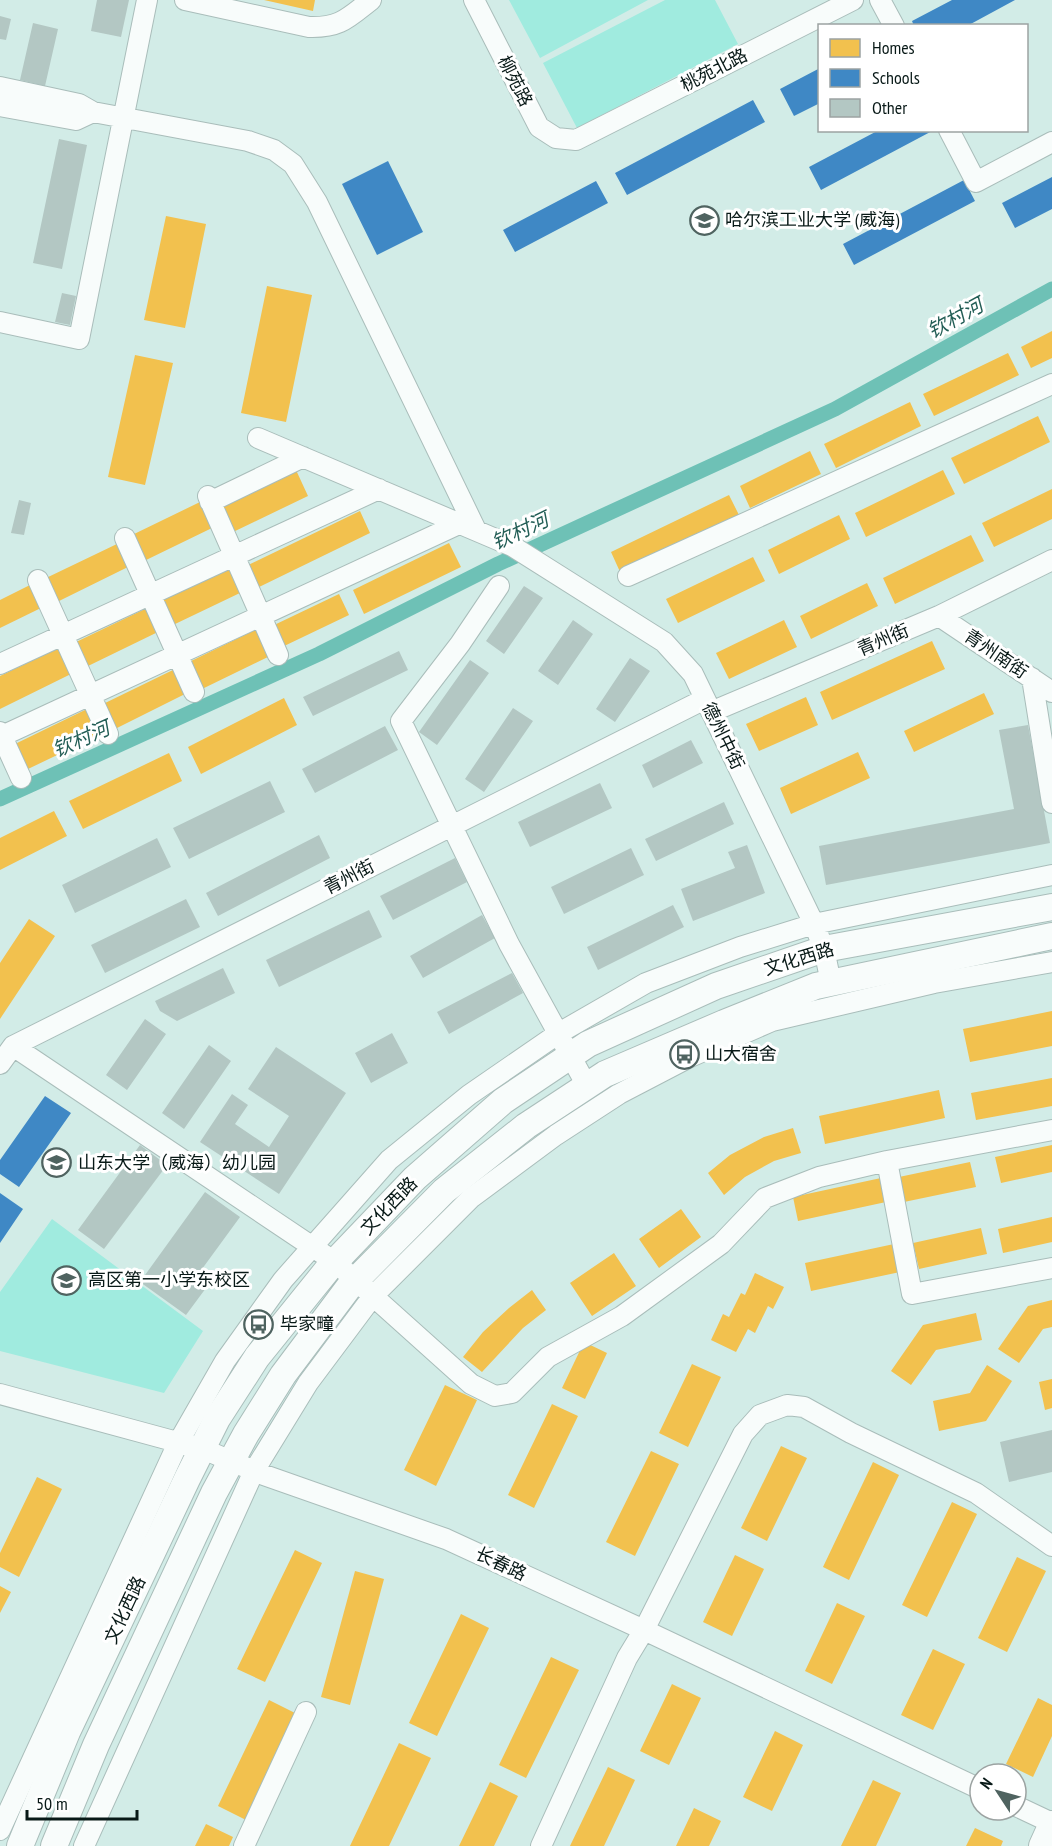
<svg xmlns="http://www.w3.org/2000/svg" width="1052" height="1846" font-family="'PT Sans Narrow','Noto Sans SC',sans-serif">
  <rect width="100%" height="100%" fill="#d2ece7"/>
  <path fill="#a0ebdf" d="M509 0H648L540 58Z
    M665 0H715L738 44 577 128 543 63Z
    M52 1219 203 1331 164 1393 0 1351V1292Z"/>
  <path fill="#f2c14e" d="M264 0H315L313 11Z
    M166 216 206 224 185 328 144 320Z
    M267 286 312 295 286 422 241 413Z
    M1052 331V358L1031 368 1021 347Z
    M1008 353 1019 375 934 416 923 394Z
    M135 355 173 363 145 485 108 477Z
    M910 402 921 426 836 468 824 444Z
    M1038 416 1050 442 964 484 951 458Z
    M810 451 821 474 750 508 740 486Z
    M296 470 308 496 231 533 219 508Z
    M943 470 955 494 866 537 855 513Z
    M1052 489V519L994 547 982 523Z
    M729 495 740 517 621 574 611 552Z
    M200 502 212 528 142 562 130 536Z
    M360 511 370 533 255 589 244 567Z
    M839 515 850 539 779 574 768 550Z
    M971 535 984 561 895 604 883 578Z
    M119 543 130 566 55 603 44 579Z
    M449 543 461 567 364 614 353 590Z
    M753 557 765 581 678 623 666 599Z
    M230 567 242 592 173 625 161 600Z
    M867 583 878 606 811 639 800 616Z
    M32 584 43 607 0 628V600Z
    M339 594 349 615 280 648 270 627Z
    M149 607 160 631 86 667 74 643Z
    M784 620 797 647 729 679 716 653Z
    M257 629 270 656 200 690 187 663Z
    M932 641 945 669 832 720 820 692Z
    M60 647 73 673 0 709V676Z
    M175 669 187 693 113 730 101 705Z
    M984 693 994 714 914 752 904 731Z
    M806 697 818 725 759 751 746 724Z
    M284 698 297 725 201 774 188 747Z
    M87 709 99 735 28 769 15 744Z
    M858 752 870 778 791 814 780 788Z
    M169 753 182 781 83 829 69 801Z
    M54 811 67 836 0 870V838Z
    M29 919 55 936 0 1019V963Z
    M1052 1011V1046L970 1062 963 1029Z
    M1052 1078V1106L976 1120 971 1093Z
    M939 1090 945 1118 825 1144 819 1116Z
    M793 1128 801 1153 774 1161 745 1177 724 1195 708 1173 730 1155 764 1137Z
    M1052 1145V1172L1001 1183 995 1157Z
    M970 1162 976 1187 904 1202 899 1177Z
    M881 1178 886 1202 798 1221 793 1197Z
    M681 1209 701 1237 659 1268 639 1239Z
    M1052 1217V1242L1003 1253 998 1229Z
    M981 1228 987 1254 919 1269 913 1243Z
    M894 1244 900 1272 811 1291 805 1263Z
    M614 1253 636 1286 592 1316 570 1283Z
    M755 1273 784 1287 773 1309 768 1306 755 1333 748 1329 736 1352 711 1340 723 1314 729 1317 741 1293 745 1295Z
    M532 1290 546 1310 523 1328 482 1372 463 1357 483 1332 509 1308Z
    M1052 1300V1327L1043 1329 1019 1363 998 1349 1028 1306Z
    M976 1313 982 1340 936 1350 911 1385 891 1371 923 1325Z
    M584 1342 607 1353 585 1399 562 1388Z
    M692 1364 721 1377 688 1447 659 1433Z
    M987 1365 1012 1381 986 1421 939 1431 933 1401 970 1393Z
    M1052 1379V1408L1045 1410 1039 1382Z
    M445 1385 477 1400 436 1486 404 1470Z
    M552 1404 578 1416 534 1508 508 1495Z
    M781 1446 807 1458 767 1541 741 1528Z
    M651 1451 679 1464 635 1556 606 1542Z
    M873 1462 899 1475 849 1580 823 1567Z
    M37 1477 62 1489 19 1577 0 1567V1553Z
    M952 1502 977 1514 927 1617 902 1605Z
    M295 1550 322 1563 265 1682 237 1669Z
    M735 1555 764 1569 732 1636 703 1622Z
    M1017 1557 1046 1571 1007 1652 978 1638Z
    M355 1571 384 1579 350 1705 321 1697Z
    M0 1586 11 1592 0 1613Z
    M837 1603 865 1616 832 1684 805 1671Z
    M461 1614 489 1628 437 1736 409 1723Z
    M933 1649 965 1664 933 1730 901 1715Z
    M551 1657 579 1670 526 1778 499 1765Z
    M672 1684 701 1698 669 1765 640 1751Z
    M1038 1698 1052 1705V1736L1033 1777 1006 1764Z
    M269 1700 297 1714 246 1820 218 1806Z
    M775 1731 803 1745 772 1811 743 1797Z
    M399 1743 431 1758 389 1846H350Z
    M608 1767 635 1780 604 1846H570Z
    M873 1780 901 1793 876 1846H841Z
    M490 1782 518 1796 494 1846H459Z
    M694 1808 721 1821 709 1846H676Z
    M206 1824 233 1837 229 1846H195Z
    M975 1828 1003 1841 1001 1846H966Z"/>
  <path fill="#3f88c5" d="M952 0H1015L967 26H914L912 21Z
    M820 68V103L794 116 780 89Z
    M753 100 765 122 627 195 615 173Z
    M879 130H934L821 190 809 167Z
    M388 161 423 232 377 255 342 184Z
    M1052 177V209L1015 228 1002 203Z
    M964 180 975 201 854 265 843 244Z
    M596 181 608 203 515 252 503 230Z
    M45 1096 71 1113 19 1187 0 1174V1160Z
    M0 1193 23 1209 0 1243Z"/>
  <g fill="none" stroke-linecap="round" stroke-linejoin="round">
    <path stroke="#6ec1b6" stroke-width="15" d="M0 799 319 654 498 564 835 409 1052 289"/>
  </g>
  <path fill="#b3c7c3" d="M97 0H129L121 37 91 31Z
    M0 16 11 19 6 40 0 39Z
    M33 23 58 29 45 86 20 80Z
    M59 139 87 145 62 269 33 263Z
    M62 293 76 296 70 325 55 322Z
    M19 500 31 503 24 535 11 533Z
    M524 586 543 598 504 654 486 641Z
    M573 620 593 634 558 685 538 671Z
    M399 651 408 670 313 716 303 697Z
    M630 658 650 671 615 722 596 709Z
    M470 660 489 673 437 745 419 732Z
    M513 708 533 721 484 792 465 779Z
    M1028 725 1050 843 826 885 819 846 1014 809 999 730Z
    M385 726 398 750 315 793 302 769Z
    M691 740 703 763 653 788 642 765Z
    M270 781 285 812 189 859 173 828Z
    M600 783 612 808 530 847 518 822Z
    M724 802 734 824 656 861 645 839Z
    M319 835 330 858 218 916 206 893Z
    M157 838 171 867 75 913 62 885Z
    M747 845 765 893 693 921 681 889 735 868 728 852Z
    M631 848 644 875 564 914 551 887Z
    M455 858 467 882 393 920 380 896Z
    M186 899 200 927 105 973 91 945Z
    M673 905 684 927 598 970 587 947Z
    M369 910 382 937 279 987 266 960Z
    M482 915 495 938 423 978 410 956Z
    M223 968 235 993 177 1021 160 1011 155 1001Z
    M512 973 523 993 449 1034 437 1012Z
    M145 1019 166 1034 127 1090 106 1075Z
    M392 1033 408 1063 371 1083 355 1053Z
    M209 1045 231 1061 184 1129 162 1113Z
    M276 1047 346 1093 279 1194 200 1142 232 1094 248 1105 235 1124 269 1147 289 1116 248 1089Z
    M140 1145 167 1165 104 1249 78 1230Z
    M205 1192 240 1217 194 1280 206 1288 186 1315 140 1282Z
    M1052 1430V1472L1009 1482 1000 1442Z"/>
  <g fill="none" stroke-linecap="round" stroke-linejoin="round">
    <defs>
      <path id="minor" d="M185 0 309 27C340 28 348 18 371 0
        M474 0 539 127 556 138 576 140 853 0
        M880 0 894 26
        M0 87 79 104 93 112 76 120 0 106
        M93 112 248 141 274 150 293 164 317 202 476 530
        M949 130 976 182 1052 142
        M0 322 79 339 147 0
        M258 438 512 546 664 642 693 674 814 924 824 949 831 983
        M208 496 278 655
        M210 502 303 457
        M125 538 194 692
        M628 576 1052 384
        M38 580 108 734
        M499 586 460 644 401 721 509 944 587 1086
        M939 616 1052 692
        M0 664 379 489
        M1032 678 1052 803
        M711 712 939 616 1052 560
        M0 732 21 778
        M2 736 461 523
        M13 1046 335 1262 471 1384 495 1396 512 1393 548 1357 622 1316 721 1244 765 1198 819 1177 887 1161 1052 1130
        M0 1064 13 1046 705 699
        M887 1161 912 1294 1052 1268
        M0 1394 203 1449 264 1475 446 1539 644 1630 980 1789
        M1016 1806 1052 1823
        M0 1830 178 1443 225 1361 283 1280 389 1160 469 1095 559 1033 646 983 740 947 814 924 1052 875
        M84 1846 254 1471 308 1383 373 1296 471 1198 556 1135 619 1094 690 1057 772 1021 934 983 1052 962
        M244 1846 306 1712
        M541 1846 627 1658 644 1630 743 1434 760 1415 787 1405 804 1407 851 1433 976 1493 1052 1546"/>
      <path id="major" d="M20 1846 67 1732 187 1479 217 1419 257 1357 328 1269 415 1178 503 1101 588 1044 716 986 824 949 1052 907
        M54 1846 96 1745 214 1493 246 1434 283 1375 349 1287 444 1191 526 1126 605 1074 724 1023 816 986 1052 936
        M1042 1846 1052 1824"/>
    </defs>
    <use href="#minor" stroke="#a9bdba" stroke-width="22"/>
    <use href="#major" stroke="#a9bdba" stroke-width="28"/>
    <use href="#minor" stroke="#f8fcfb" stroke-width="20"/>
    <use href="#major" stroke="#f8fcfb" stroke-width="26"/>
  </g>
  <defs>
    <symbol id="university-ring" viewBox="-11 -11 22 22"><circle r="9.5" fill="#fff" stroke="#4f6360" stroke-width="1.5"/><path d="M0-5L7-2L0 1L-7-2ZM-4 1L0 2.5L4 1V4Q0 6-4 4Z" fill="#4f6360"/></symbol>
    <symbol id="bus-ring" viewBox="-11 -11 22 22"><circle r="9.5" fill="#fff" stroke="#4f6360" stroke-width="1.5"/><path d="M-5-6H5V4H4V6H2V4H-2V6H-4V4H-5ZM-3.5-4V0h7V-4ZM-3.5 1.2v1.5H-2V1.2ZM2 1.2v1.5H3.5V1.2Z" fill="#4f6360"/></symbol>
    <symbol id="school-ring" viewBox="-11 -11 22 22"><circle r="9.5" fill="#fff" stroke="#4f6360" stroke-width="1.5"/><path d="M0-5L7-2L0 1L-7-2ZM-4 1L0 2.5L4 1V4Q0 6-4 4Z" fill="#4f6360"/></symbol>
  </defs>
  <g fill-rule="evenodd">
    <use href="#university-ring" x="688" y="204" width="33" height="33"/>
    <use href="#bus-ring" x="668" y="1038" width="33" height="33"/>
    <use href="#school-ring" x="40" y="1146" width="33" height="33"/>
    <use href="#school-ring" x="50" y="1264" width="33" height="33"/>
    <use href="#bus-ring" x="242" y="1308" width="33" height="33"/>
  </g>
  <g text-anchor="middle" stroke-width="6" stroke-linejoin="round" paint-order="stroke">
    <g font-size="18" fill="#081917" stroke="#fff">
      <text transform="translate(714 70) rotate(-27)" y="6">桃苑北路</text>
      <text transform="translate(515 81) rotate(63)" y="6">柳苑路</text>
      <text transform="translate(883 640) rotate(-23)" y="6">青州街</text>
      <text transform="translate(996 654) rotate(34)" y="6">青州南街</text>
      <text transform="translate(723 736) rotate(64)" y="6">德州中街</text>
      <text transform="translate(349 877) rotate(-27)" y="6">青州街</text>
      <text transform="translate(799 959) rotate(-17)" y="6">文化西路</text>
      <text transform="translate(389 1206) rotate(-46)" y="6">文化西路</text>
      <text transform="translate(501 1564) rotate(25)" y="6">长春路</text>
      <text transform="translate(125 1610) rotate(-65)" y="6">文化西路</text>
    </g>
    <g font-size="18" fill="#081917" stroke="#fff" text-anchor="start">
      <text x="725" y="226">哈尔滨工业大学 (威海)</text>
      <text x="705" y="1060">山大宿舍</text>
      <text x="78" y="1169">山东大学（威海）幼儿园</text>
      <text x="88" y="1286">高区第一小学东校区</text>
      <text x="280" y="1330">毕家疃</text>
    </g>
    <g font-size="20" font-style="italic" fill="#235e56" stroke="#fff">
      <text transform="translate(955 318) rotate(-29)" y="7">钦村河</text>
      <text transform="translate(520 531) rotate(-25)" y="7">钦村河</text>
      <text transform="translate(81 739) rotate(-24)" y="7">钦村河</text>
    </g>
  </g>
  <rect x="818" y="24" width="210" height="108" fill="#ffffff" stroke="#9ca3a2" stroke-width="1.5"/>
  <rect x="830" y="39" width="30" height="18" fill="#f2c14e" stroke="#9ca3a2" stroke-width="1.5"/>
  <text x="872" y="54" font-size="18" fill="#081917">Homes</text>
  <rect x="830" y="69" width="30" height="18" fill="#3f88c5" stroke="#9ca3a2" stroke-width="1.5"/>
  <text x="872" y="84" font-size="18" fill="#081917">Schools</text>
  <rect x="830" y="99" width="30" height="18" fill="#b3c7c3" stroke="#9ca3a2" stroke-width="1.5"/>
  <text x="872" y="114" font-size="18" fill="#081917">Other</text>
  <g transform="translate(998 1792) rotate(306)"><circle r="28" fill="#ffffff" stroke="#9ca3a2" stroke-width="1.5"/>
  <path d="M0-4.5L10 22L0 15L-10 22Z" fill="#4f6360"/>
  <text y="-9" font-size="16" font-weight="bold" text-anchor="middle" fill="#081917">N</text>
  </g>
  <path d="M27 1810v9h110v-9" fill="none" stroke="#081917" stroke-width="3"/>
  <text x="36" y="1810" font-size="18" fill="#081917" stroke="#ffffff" stroke-width="4.5" paint-order="stroke">50 m</text>
</svg>
